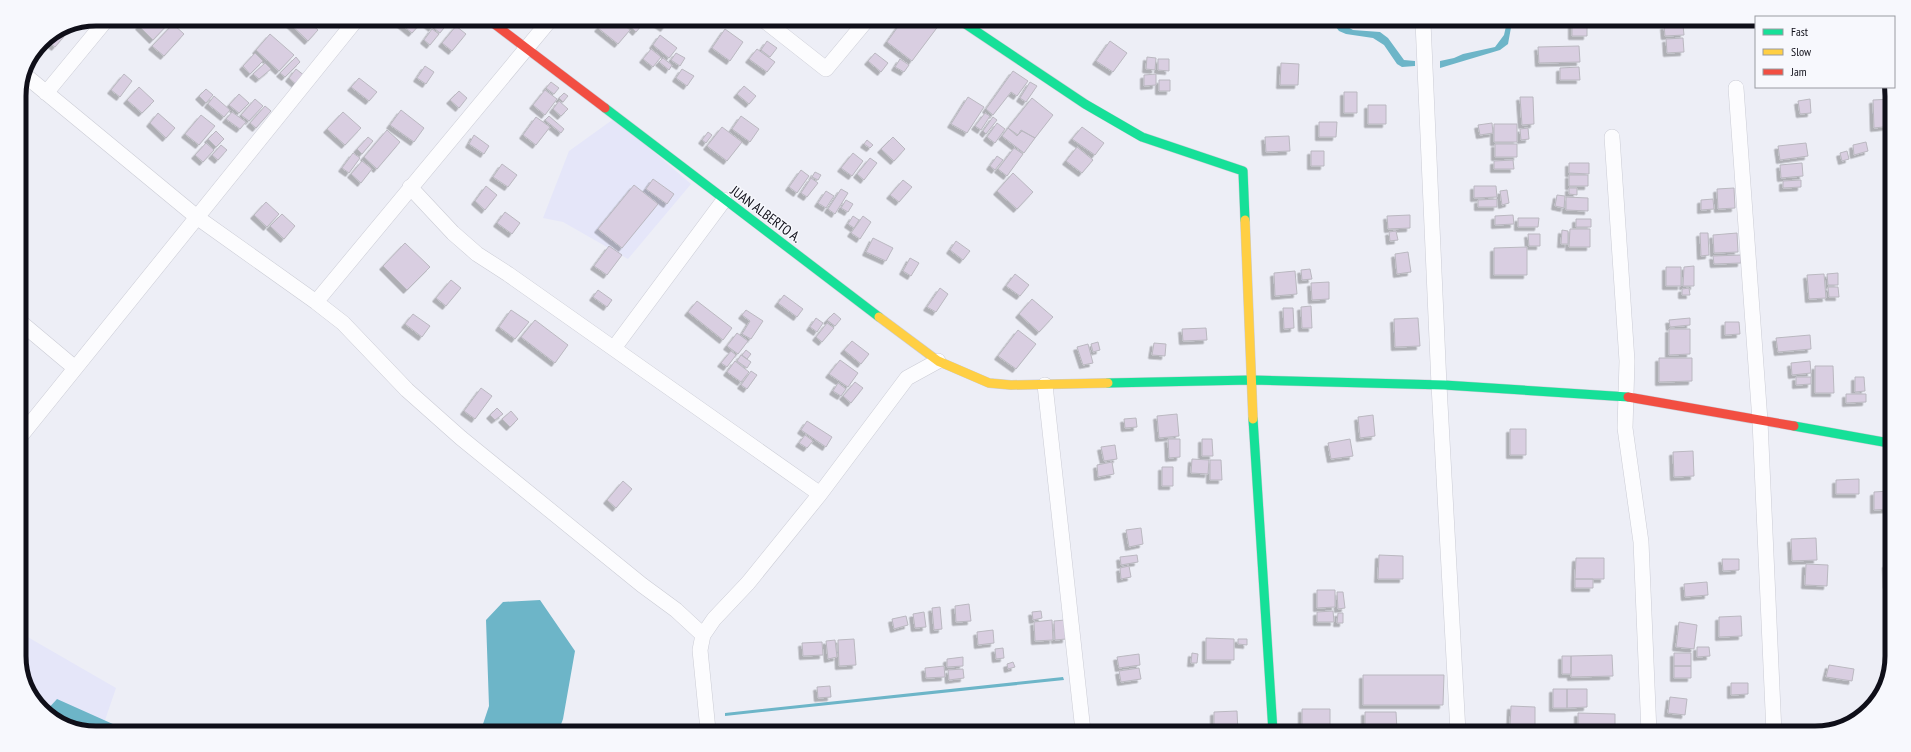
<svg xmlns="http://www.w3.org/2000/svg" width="1911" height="752" font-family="'PT Sans Narrow',sans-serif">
  <defs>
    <filter id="shadow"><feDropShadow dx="-3.5" dy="3.5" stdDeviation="0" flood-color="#0004"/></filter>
  </defs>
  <rect width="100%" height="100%" fill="#edeef6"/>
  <path fill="#e5e6f9" d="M615 118 691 184 628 259 563 222 543 218 569 151Z
    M19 632 116 688 102 729H71L35 703 19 661Z"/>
  <path fill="#6db5c8" d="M1332 22H1339L1353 30 1380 32 1388 38 1404 60 1415 61V66L1402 67 1397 64 1384 45 1373 38 1346 34 1339 31Z
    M1507 22H1512L1508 44 1500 50 1440 68V61L1454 58 1463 54 1495 47 1504 35Z
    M540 600 575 651 563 719 559 730H481L489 706 486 620 503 602Z
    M1063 677 1064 680 725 716V713Z
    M57 699 124 729H71L46 711Z"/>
  <path fill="#d9cee1" stroke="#bab8c0" filter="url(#shadow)" d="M145 19H167L170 22 153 40 139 26Z
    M285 19 307 20 318 30 308 41Z
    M396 20H417L421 23 412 33Z
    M425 20H438L432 28 424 21Z
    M440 20 447 24 440 33 434 28Z
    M605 20H618L630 30 618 44 598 28Z
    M622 20H633L629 26Z
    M637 20 642 25 636 32 631 27Z
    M656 20H670L664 28 655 22Z
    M902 21H942L912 61 887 42Z
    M1572 23H1587V36H1572Z
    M173 24 184 34 164 56 152 46Z
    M1683 25 1684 35 1665 36 1664 26Z
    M456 26 466 34 452 51 442 43Z
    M61 29 67 33 55 47 45 39Z
    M432 29 439 34 430 45 424 40Z
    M725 29 743 42 730 61 712 48Z
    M270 34 294 55 279 71 256 50Z
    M660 35 677 48 669 58 653 45Z
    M1683 38 1684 52 1667 53 1666 39Z
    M767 41 777 48 770 57 761 50Z
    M1110 41 1127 53 1113 72 1096 61Z
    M1579 46 1580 62 1539 63 1538 47Z
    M651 49 661 57 653 67 643 59Z
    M757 49 775 62 767 72 749 59Z
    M255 53 263 61 250 74 243 66Z
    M676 53 685 58 680 66 671 60Z
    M875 53 888 63 881 72 868 61Z
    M296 57 300 62 285 77 280 73Z
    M1147 57 1156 58 1155 70 1146 69Z
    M663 58 672 65 669 70 659 62Z
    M900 59 909 65 904 72 895 67Z
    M1158 59H1169V71L1158 70Z
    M265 63 271 69 259 79 253 74Z
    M1281 63 1299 64 1298 85H1280Z
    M425 66 434 72 426 84 417 78Z
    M1579 67 1580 80H1560V68Z
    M296 69 305 76 298 86 289 78Z
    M682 69 694 76 687 86 676 78Z
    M1013 71 1028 81 1017 96 1011 92 993 115 986 109Z
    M124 74 132 81 120 97 111 90Z
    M1156 74V85L1144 86V75Z
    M359 78 377 92 369 101 351 87Z
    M1159 80H1170V91H1159Z
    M551 82 559 88 554 94 546 88Z
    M1030 82 1037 86 1026 102 1020 98Z
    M744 86 756 96 749 104 737 94Z
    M139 87 154 101 142 113 127 100Z
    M206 89 213 95 206 103 199 96Z
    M545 90 557 99 545 115 533 105Z
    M459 91 467 98 459 108 450 100Z
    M1344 92H1357V113H1344Z
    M564 93 568 96 563 102 559 98Z
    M239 94 249 103 239 113 229 105Z
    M214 96 230 110 224 117 208 104Z
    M968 97 984 107 967 133 951 124Z
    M1520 97H1533L1534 124 1522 125Z
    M1032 98 1053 115 1035 138 1021 130 1018 135 1008 128Z
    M255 99 263 106 249 121 241 115Z
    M1810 99 1811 113 1800 114 1798 101Z
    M1892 99V126L1874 128 1873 100Z
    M559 101 568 109 561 116 553 109Z
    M1368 105H1386V124H1368Z
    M265 106 271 111 256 128 250 123Z
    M401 110 424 128 414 142 390 125Z
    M232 112 246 122 240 129 226 119Z
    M343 112 361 128 345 145 327 129Z
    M158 113 175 128 166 138 150 123Z
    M985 113 990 116 981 130 975 126Z
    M201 115 215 126 199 145 185 134Z
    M549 116 564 129 561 133 545 120Z
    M741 116 759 129 750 142 732 129Z
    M536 117 550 127 536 145 523 135Z
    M993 117 997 120 986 134 983 131Z
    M1319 122H1337L1336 137H1319Z
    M997 123 1005 129 995 143 987 137Z
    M1492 123 1493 133 1480 135 1478 125Z
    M1494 124H1517V142H1494Z
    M722 127 742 142 727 161 707 146Z
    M1082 127 1104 143 1095 155 1072 139Z
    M1008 128 1017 136 1022 131 1035 138 1024 153 1002 136Z
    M1528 128 1529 139 1521 140 1520 129Z
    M387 130 400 142 377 169 364 157Z
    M216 131 224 139 216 147 208 139Z
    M708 132 712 135 706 143 702 140Z
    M474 135 489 146 484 154 469 144Z
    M1289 136 1290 151 1266 152 1265 137Z
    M368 137 373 141 362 154 357 149Z
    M893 137 905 149 894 161 881 149Z
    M867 140 873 145 870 148 864 144Z
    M1866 142 1868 151 1854 155 1853 145Z
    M206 143 214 150 203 162 195 155Z
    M1806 143 1808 156 1780 160 1778 146Z
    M1495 144H1517V157H1495Z
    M221 145 227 150 218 160 212 155Z
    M1077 147 1093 160 1082 173 1066 161Z
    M1014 148 1023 154 1007 176 998 169Z
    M1311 151H1324V166H1311Z
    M1847 151 1849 159 1842 161 1840 153Z
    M353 153 360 158 349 173 342 168Z
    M853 153 863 161 852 176 841 168Z
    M997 156 1003 160 995 170 990 166Z
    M870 158 877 163 864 180 857 174Z
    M1513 160 1514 169H1494V161Z
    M362 161 372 169 361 183 351 174Z
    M1569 163H1589V174L1569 173Z
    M1802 163 1803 176 1781 178 1780 165Z
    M502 164 517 175 508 187 493 177Z
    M801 170 809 176 797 193 789 187Z
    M815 172 821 175 818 180 812 177Z
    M1013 173 1033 192 1017 209 997 191Z
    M1569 175H1588V186H1569Z
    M811 178 818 183 807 197 801 193Z
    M653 179 674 194 667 204 646 189Z
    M903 180 912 187 899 202 890 195Z
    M1801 180V187L1783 188V181Z
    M634 185 658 204 622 248 598 229Z
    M486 186 497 195 485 210 475 201Z
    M1474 186H1496L1497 197 1474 198Z
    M1569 188H1577V195L1569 194Z
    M1734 188 1735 208 1718 209 1717 189Z
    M841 189 848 193 835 214 828 209Z
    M1507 190 1509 203 1502 205 1500 191Z
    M826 191 834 196 826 208 818 203Z
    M1557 195 1565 196 1564 208 1555 206Z
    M1566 197 1588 198V211L1566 210Z
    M1497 199V207H1478V200Z
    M1713 199 1714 209 1701 210V200Z
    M846 200 853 204 848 212 841 208Z
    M266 202 279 214 267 227 254 215Z
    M505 212 520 223 512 234 497 223Z
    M282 214 295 226 284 239 270 226Z
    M1410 215V228L1388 229 1387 216Z
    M1513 215 1514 224 1495 225V216Z
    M853 216 859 220 854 228 848 224Z
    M863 216 871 222 860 239 851 233Z
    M1518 218H1539L1538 227H1518Z
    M1576 219H1591V227H1576Z
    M1570 229H1590V247H1569Z
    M1562 230 1568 231V244H1561Z
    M1396 231 1398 240 1390 241 1389 232Z
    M1700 233H1708L1709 255 1701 256Z
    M1737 233 1738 252 1714 253 1713 235Z
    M1528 234H1540V246H1529Z
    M873 238 893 248 886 261 866 252Z
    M956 241 970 251 963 260 950 250Z
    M405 243 430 267 407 290 383 266Z
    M609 246 622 255 607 275 594 266Z
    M1527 247V275H1494V248Z
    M1408 252 1411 272 1397 274 1395 254Z
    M1741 255V263L1714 264 1713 256Z
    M910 258 919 263 911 276 903 271Z
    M1694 266V286H1683L1684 267Z
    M1666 267H1681V286H1666Z
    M1310 269 1312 279 1302 280 1301 270Z
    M1295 271 1297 294 1275 296 1274 273Z
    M1838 273V285H1828L1827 274Z
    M1015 274 1029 285 1020 296 1006 286Z
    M1824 274 1826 298 1809 299 1807 275Z
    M451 280 461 288 446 306 436 298Z
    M1329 282V299L1312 300 1311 283Z
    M1828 287H1838L1839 297H1829Z
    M940 288 948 294 936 312 927 307Z
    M1689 288 1690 295H1682V289Z
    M598 290 612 300 607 307 593 297Z
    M784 295 803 309 797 317 778 303Z
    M1032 299 1053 317 1039 332 1019 314Z
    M697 301 732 328 723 340 688 312Z
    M1311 306 1312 328H1302L1301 307Z
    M1283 308H1293L1294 328 1284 329Z
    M511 310 529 322 515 339 499 327Z
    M746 310 763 321 751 339 742 334 750 321 742 315Z
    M834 313 841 319 835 326 827 320Z
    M413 314 430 326 422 337 405 324Z
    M816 318 823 323 817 332 810 327Z
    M1418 318 1420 346 1395 347 1394 319Z
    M1690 318V325L1670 327 1669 320Z
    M535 320 568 345 555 363 521 337Z
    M1725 322H1739L1740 334 1725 335Z
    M827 323 834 328 822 342 816 337Z
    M1206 328 1207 340 1183 341 1182 329Z
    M1669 329H1690V354L1669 355Z
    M1018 330 1036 344 1016 369 998 356Z
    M737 333 748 341 738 354 727 346Z
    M1810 335 1811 349 1778 352 1776 338Z
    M852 341 869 354 861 364 844 350Z
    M1098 342 1100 350 1093 352 1091 344Z
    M1154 343 1166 344 1165 356 1152 355Z
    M1088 344 1093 363 1083 365 1077 347Z
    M746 350 751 354 747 359 742 355Z
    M731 351 736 355 727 367 721 363Z
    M741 355 751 362 747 368 737 361Z
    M1659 358H1692V381L1659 382Z
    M840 360 858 373 848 387 829 374Z
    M735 361 749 372 741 382 727 372Z
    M1810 361 1811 373 1792 375 1791 363Z
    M1815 366H1833L1834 393H1815Z
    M751 371 757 375 747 389 741 385Z
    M1796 377H1811V384L1796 385Z
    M1855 377H1864L1865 391 1855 392Z
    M855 382 863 388 851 403 843 396Z
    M838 383 846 389 841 396 833 391Z
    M481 388 492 396 475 419 464 411Z
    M1846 394H1866V402L1846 403Z
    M497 408 503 414 495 420 490 415Z
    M511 411 518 419 510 427 502 419Z
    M1177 414 1179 436 1159 438 1157 416Z
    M1373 415 1375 436 1360 438 1358 417Z
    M1136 418 1137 427 1125 428 1124 419Z
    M807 421 832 437 826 447 801 430Z
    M1510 429H1526V455H1510Z
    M805 435 813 441 807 448 799 443Z
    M1168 439H1180V457L1169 458Z
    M1202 439H1212L1213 456H1202Z
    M1350 439 1353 456 1331 459 1328 443Z
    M1115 445 1117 459 1104 461 1101 447Z
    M1693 451 1694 476 1674 477 1673 452Z
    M1192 459 1209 460 1208 474 1191 473Z
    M1210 460H1221L1222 480H1210Z
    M1112 462 1114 474 1098 477 1097 465Z
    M1162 467H1173V486H1162Z
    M1859 479V494H1836V480Z
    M623 481 632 489 616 508 607 500Z
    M1889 491V509L1874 510V492Z
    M1141 528 1143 544 1129 547 1126 530Z
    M1816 538 1817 560 1792 561 1791 539Z
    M1137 555 1138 562 1121 565 1120 557Z
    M1379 555 1403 556V579H1378Z
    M1576 558H1604V579H1575Z
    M1722 559H1739V570L1723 571Z
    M1806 564 1828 565 1827 586 1805 585Z
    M1886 564H1889L1888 585H1887Z
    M1129 566 1131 577 1121 579 1120 568Z
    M1575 579H1593V588H1575Z
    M1707 582 1708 595 1685 597 1684 584Z
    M1317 590H1335V607L1317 608Z
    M1337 592H1343L1345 608 1338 609Z
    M969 604 971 621 956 622 955 606Z
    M940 607 942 629 934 630 932 608Z
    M1041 611 1042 618 1033 620 1032 612Z
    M1333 611 1334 622H1317V612Z
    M924 612 926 627 915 628 913 614Z
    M1338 613H1343V623H1337Z
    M906 616 908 625 894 629 892 619Z
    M1741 616 1742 636 1719 637V617Z
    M1052 620 1053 640 1035 641 1034 622Z
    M1065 620 1066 639 1055 640 1054 621Z
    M1679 622 1697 625 1694 649 1676 647Z
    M993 630 994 643 978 645 977 632Z
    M1206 638 1234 639V660H1206Z
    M854 639 856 665 839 666 838 640Z
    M1238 639H1247V645L1238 644Z
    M835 640 837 657 828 659 826 641Z
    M822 642 823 655 803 656 802 643Z
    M1697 647H1709L1710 656 1697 657Z
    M1003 648 1004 658 996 659 995 649Z
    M1192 653 1198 654 1197 663H1191Z
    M1674 653H1691V666H1674Z
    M1139 654 1140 665 1119 668 1117 657Z
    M1612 655 1613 676 1571 677V656Z
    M1562 656H1571V674H1562Z
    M963 657V666L947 667V659Z
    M1013 662 1015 667 1008 669 1007 664Z
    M1829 665 1854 669 1852 681 1826 677Z
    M944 666 945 677 926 678 925 668Z
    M1674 666H1691V678H1674Z
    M1139 668 1141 679 1121 682 1119 671Z
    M963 669 964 678 949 680 948 670Z
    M1363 675H1444L1443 705H1363Z
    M1731 683H1748V694L1731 695Z
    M830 686 831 697 818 698 817 687Z
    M1553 689H1567V708H1553Z
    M1567 689H1587V707L1567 708Z
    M1670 697 1687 699 1685 715 1668 713Z
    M1511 706 1535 707V727L1510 726Z
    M1302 709H1330V732H1302Z
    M1237 711 1238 732H1214V712Z
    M1365 712H1396L1397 729 1365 730Z
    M1578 713 1615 714V733L1578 732Z"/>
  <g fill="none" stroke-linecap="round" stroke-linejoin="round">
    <defs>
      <path id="street" d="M765 21 826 69 866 21
        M1423 22 1439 385 1458 732
        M26 76 198 218 316 302 343 323 407 390 461 438 642 585 676 610 703 635
        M1736 88 1760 421 1774 733
        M46 93 107 19
        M1612 137 1627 361 1625 428 1641 542 1649 733
        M410 187 453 233 477 254 508 274 820 494
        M316 302 550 20
        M19 321 75 368
        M614 348 724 200
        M1045 385 1083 731
        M19 438 356 20
        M708 730 700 650 703 635 714 619 748 583 820 494 907 378 938 361"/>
      <path id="fast" d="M961 21 1085 104 1142 137 1243 171 1245 220
        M605 108 879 317
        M1108 383 1251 380 1444 385 1628 397
        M1253 419 1273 732
        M1794 426 1889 443"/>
      <path id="slow" d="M1245 220 1253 419
        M879 317 938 361 989 383 1011 385 1108 383"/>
      <path id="jam" d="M489 20 605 108
        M1628 397 1794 426"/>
    </defs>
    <use href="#street" stroke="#cbccd5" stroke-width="16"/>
    <use href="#fast" stroke="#cbccd5" stroke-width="10"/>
    <use href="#slow" stroke="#cbccd5" stroke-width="10"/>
    <use href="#jam" stroke="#cbccd5" stroke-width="10"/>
    <use href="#street" stroke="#fcfcfe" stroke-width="15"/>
    <use href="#fast" stroke="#16e098" stroke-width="9"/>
    <use href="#slow" stroke="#ffcf43" stroke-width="9"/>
    <use href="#jam" stroke="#f24e42" stroke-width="9"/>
  </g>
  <g text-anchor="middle" stroke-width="3" stroke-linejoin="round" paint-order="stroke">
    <g font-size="14" fill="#0f0f19" stroke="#f7f8fd">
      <text transform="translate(766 214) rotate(37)" y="5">JUAN ALBERTO A.</text>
    </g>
  </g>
  <path d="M0 0H1911V752H0ZM96 26H1815A70 70 0 0 1 1885 96V656A70 70 0 0 1 1815 726H96A70 70 0 0 1 26 656V96A70 70 0 0 1 96 26Z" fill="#f7f8fd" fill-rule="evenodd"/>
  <path fill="none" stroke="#0f0f19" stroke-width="5" d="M96 26H1815A70 70 0 0 1 1885 96V656A70 70 0 0 1 1815 726H96A70 70 0 0 1 26 656V96A70 70 0 0 1 96 26Z"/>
  <rect x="1755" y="16" width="140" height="72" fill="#f7f8fd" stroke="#9a9ba2"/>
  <rect x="1763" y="29" width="20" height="6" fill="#16e098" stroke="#9a9ba2"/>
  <text x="1791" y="36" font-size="12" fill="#0f0f19">Fast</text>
  <rect x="1763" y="49" width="20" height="6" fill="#ffcf43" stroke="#9a9ba2"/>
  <text x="1791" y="56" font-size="12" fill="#0f0f19">Slow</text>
  <rect x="1763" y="69" width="20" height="6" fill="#f24e42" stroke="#9a9ba2"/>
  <text x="1791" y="76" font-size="12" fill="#0f0f19">Jam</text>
</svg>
